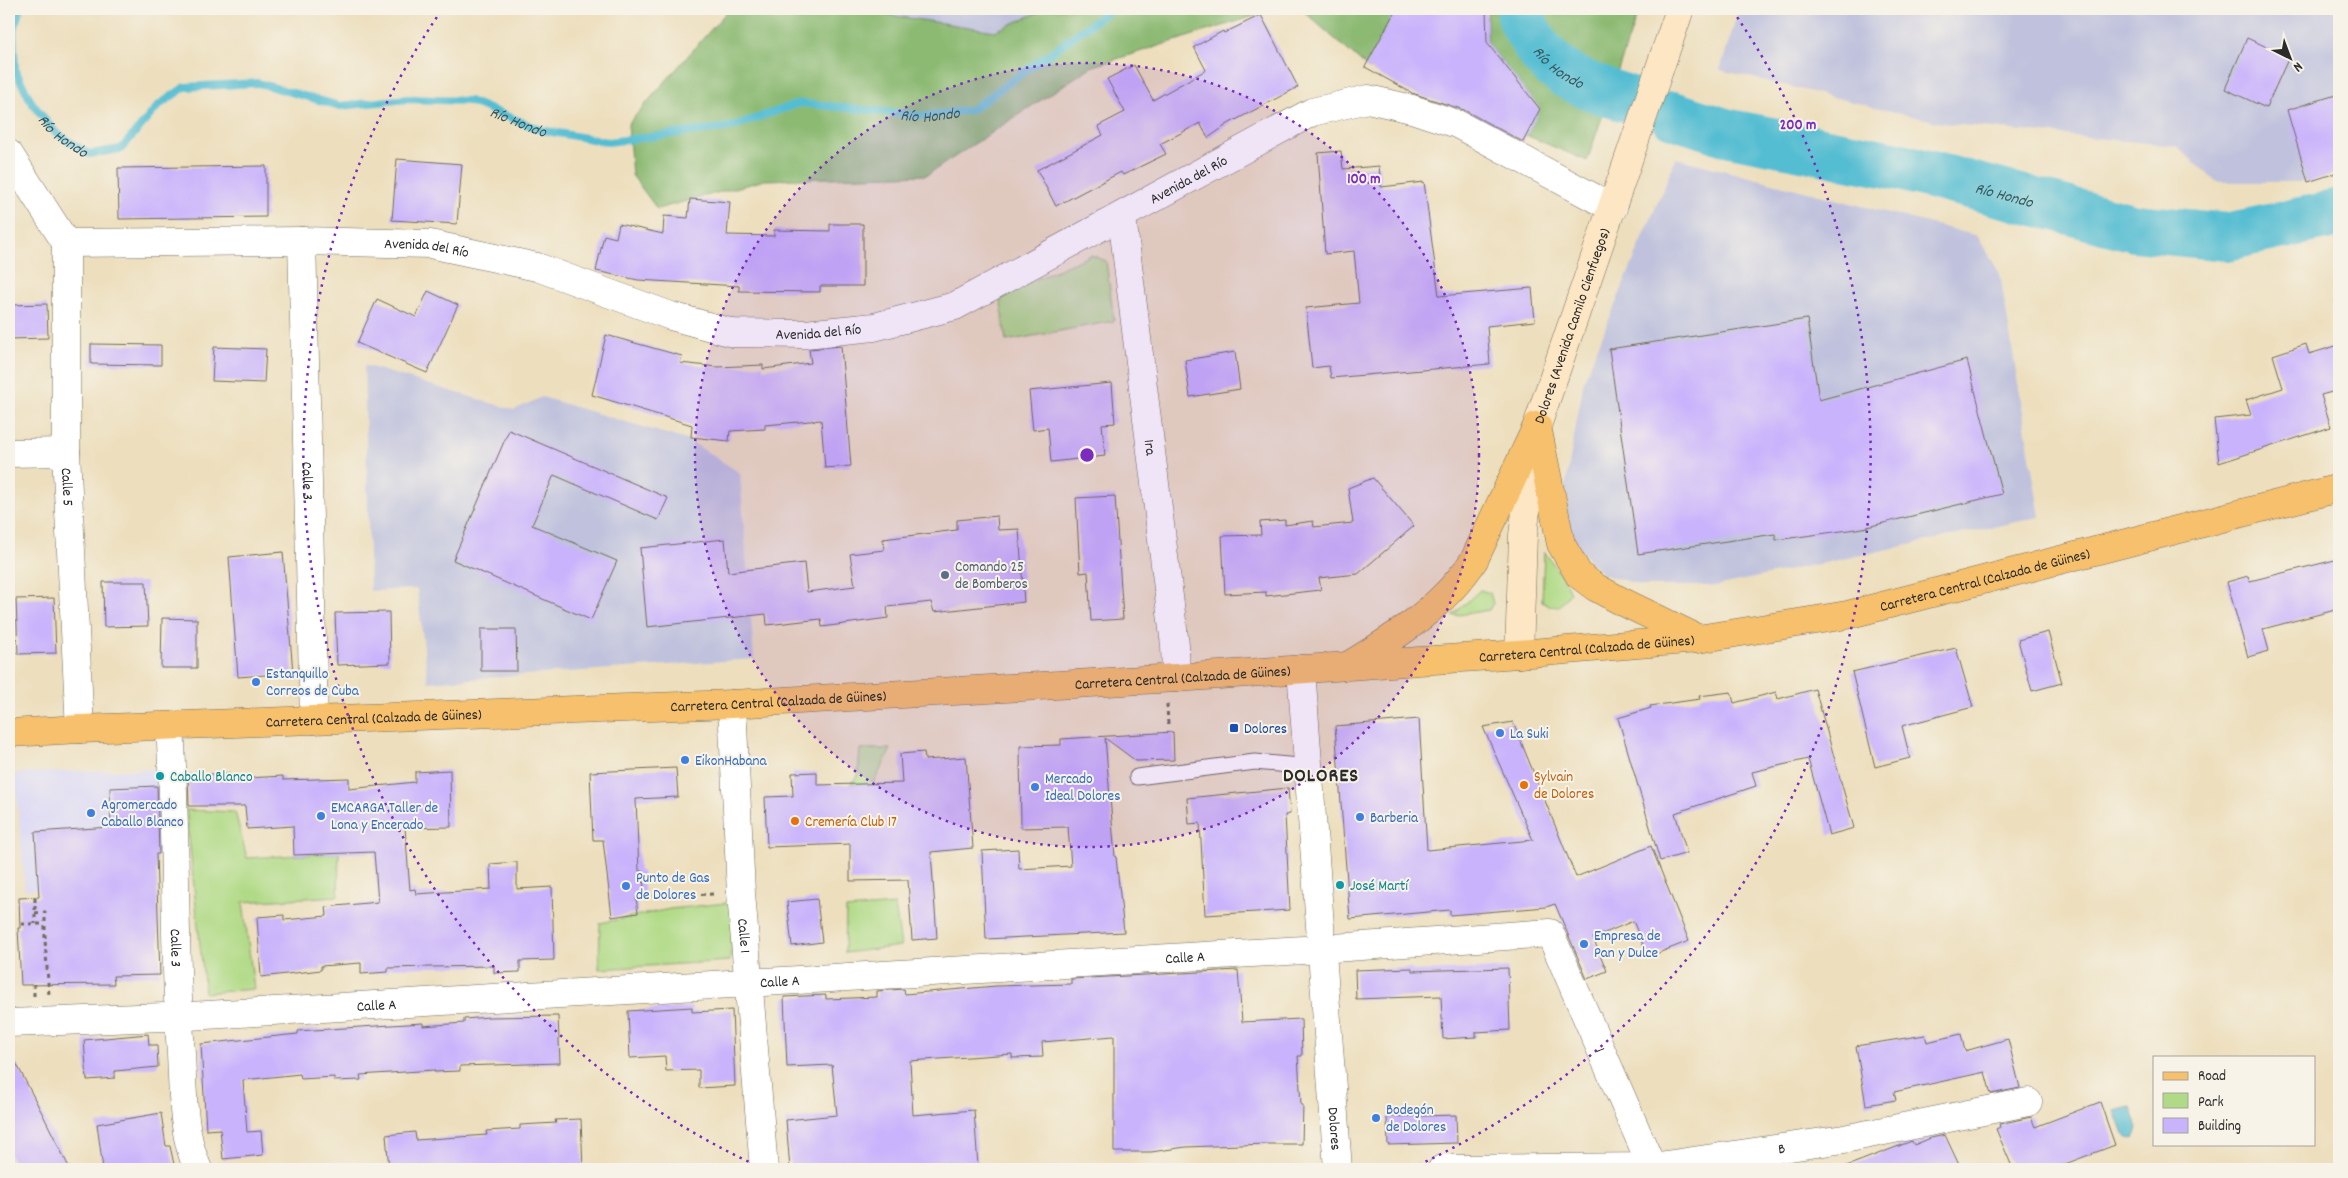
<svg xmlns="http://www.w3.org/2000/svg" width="2348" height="1178" font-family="Dekko,sans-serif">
  <rect width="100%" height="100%" fill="#f7f3e8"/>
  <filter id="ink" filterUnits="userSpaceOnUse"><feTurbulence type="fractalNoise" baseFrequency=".02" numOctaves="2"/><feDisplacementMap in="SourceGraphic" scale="10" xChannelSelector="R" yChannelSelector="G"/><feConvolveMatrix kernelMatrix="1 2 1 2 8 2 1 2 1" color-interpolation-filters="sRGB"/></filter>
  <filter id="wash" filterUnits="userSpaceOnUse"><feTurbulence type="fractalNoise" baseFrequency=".0096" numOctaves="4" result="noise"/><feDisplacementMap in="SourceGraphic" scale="20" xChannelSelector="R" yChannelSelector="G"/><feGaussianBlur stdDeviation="1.12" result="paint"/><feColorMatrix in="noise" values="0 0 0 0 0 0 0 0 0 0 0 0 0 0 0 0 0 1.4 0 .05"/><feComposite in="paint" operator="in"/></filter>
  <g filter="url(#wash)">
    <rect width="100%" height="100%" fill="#eddfbe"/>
    <path fill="#d9d7f7" d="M162 769 164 853 39 889 25 890 15 773Z"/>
    <path fill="#c0c2dd" d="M862 9H1046L995 31 868 12Z
      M1739 9H2339V172L2308 182H2217L2176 146 1941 123 1720 70Z
      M1676 158 1978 236 2000 274 2040 517 1716 586H1643L1602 574 1573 542 1563 499 1584 380Z
      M364 365 514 410 542 397 690 441 740 473 754 659 428 682 417 589 370 591Z"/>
    <path fill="#b0da86" stroke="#6e8258" d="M1091 255 1106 261 1114 321 1006 341 1000 295Z
      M1544 551 1565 581 1570 593 1559 607 1549 606 1542 601Z
      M1480 590 1490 593 1493 603 1489 610 1452 616Z
      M860 749H891L873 784H850L858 775Z
      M186 810 235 812 247 858 339 853 338 896 243 902 254 989 205 993Z
      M735 902 730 961 599 969 600 923 670 909Z
      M895 905 901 946 845 953 846 909Z"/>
    <path fill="#8cba73" stroke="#5c724f" d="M729 9H862L868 12 995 31 1046 9H1277L1091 67 927 175 765 180 657 209 632 175 628 124Z
      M1301 9H1400L1370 70Z
      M1489 9H1639L1587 161 1526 135 1539 109 1487 43V17Z"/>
    <path fill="#55bdd2" stroke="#40747e" d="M2131 1107 2138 1128 2134 1138 2125 1137 2115 1111Z"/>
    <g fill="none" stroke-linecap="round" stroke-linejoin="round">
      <path stroke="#55bdd2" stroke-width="8" id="s1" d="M20 9 13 30 15 70 32 103 55 132 89 154 121 149 159 105 185 87 258 83 340 106 407 99 469 101 541 130 608 142 731 127 800 103 924 116 971 110 1106 13 1118 9"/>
      <g stroke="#55bdd2" stroke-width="48">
        <path id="s2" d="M1520 9C1521 20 1525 27 1531 37 1551 75 1586 86 1625 98"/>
        <path id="s3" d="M1673 115 1725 132 1893 165 2135 228 2227 237 2339 213"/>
      </g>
    </g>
    <g id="blocks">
      <path fill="#c9b3fc" d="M1396 9H1486L1487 43 1540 109 1523 142 1464 110 1412 93 1365 67Z
        M1261 15 1298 87 1228 124 1208 138 1200 123 1160 144 1166 154 1123 175 1121 172 1056 206 1037 170 1103 135 1098 126 1125 112 1107 79 1134 65 1153 100 1206 70 1194 47 1223 31 1224 33Z
        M2247 38 2289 57 2266 108 2225 89Z
        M2339 94V172L2308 182 2287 110Z
        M1341 151 1343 169 1379 166 1381 187 1424 182 1439 296 1532 288 1535 321 1487 326 1490 364 1331 378 1329 366 1312 368 1306 308 1359 303 1354 251 1325 254 1318 153Z
        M397 159 462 164 457 224 392 220Z
        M266 166V217L119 219 118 168Z
        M690 199 730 202 727 235 774 236V230L830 231V224H863V286H820V292L739 291V286L638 280 596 271 604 235 616 238 619 224 663 234 664 216 688 218Z
        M428 291 458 305 427 373 357 343 377 299 416 317Z
        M47 304 48 338 9 339V305Z
        M1807 319 1819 400 1967 360 2002 494 1863 528 1776 540 1775 534 1638 554 1609 349Z
        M606 335 682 356 680 363 717 367 763 365V369L811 363 809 349 841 346 851 466 825 468 821 420 765 425V429L730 431 729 441 691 437 692 425 592 395Z
        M91 344 161 345V365L91 364Z
        M2306 344 2309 354 2339 345V390L2321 395 2331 427 2219 463 2214 419 2251 415 2246 400 2283 388 2273 355Z
        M214 347 266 349 264 383 212 381Z
        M1235 352 1240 389 1190 397 1185 360Z
        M1112 383 1115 423 1102 424 1105 456 1051 462 1048 428 1033 430 1029 391Z
        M509 430 668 498 658 520 554 475 532 525 617 561 591 620 453 560Z
        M1373 478 1414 526 1358 574 1319 578 1321 590 1266 596V592L1225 594 1222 536 1261 535 1260 522 1285 520V525L1313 521 1314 527 1353 523 1348 488Z
        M1115 496 1123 619 1091 621 1088 572 1080 573 1076 498Z
        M997 516 998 530 1019 529 1024 602 934 612 931 602 887 607 888 618 822 627 821 619 767 625 766 614 647 627 640 548 725 539 728 572 804 563 807 592 855 586 850 554 884 550 883 539 957 530V520Z
        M283 552 293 673 238 677 229 557Z
        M2339 559V609L2263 629 2269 651 2248 657 2227 582 2248 576 2250 581Z
        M103 582H146L148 626 104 627Z
        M54 598 56 653 18 654 16 599Z
        M389 612 390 663 337 665 335 613Z
        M162 618 197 619V668H161Z
        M481 629H516L517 671H481Z
        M2048 632 2062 683 2032 691 2018 640Z
        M1956 648 1973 707 1902 726 1910 758 1875 767 1852 672Z
        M1815 689 1854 828 1829 835 1808 759 1752 772 1756 786 1675 813 1687 853 1660 861 1618 718 1651 708 1650 706 1700 699 1699 696 1731 692 1734 703 1776 692 1778 699Z
        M1419 719 1427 850 1533 840 1483 727 1513 722 1576 877 1651 846 1689 941 1648 957 1633 921 1593 938 1607 971 1587 979 1555 904 1546 907 1450 915V910L1350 919 1335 726Z
        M1173 732 1174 760 1136 761 1105 738 1115 857H1116L1124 932 986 939 982 851 1018 849 1019 869 1071 866 1068 827 1021 828 1020 746 1061 745V739Z
        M924 752 925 760 966 757 973 848 931 852 937 938 912 940 908 880 850 881V844L767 847 765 797 793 796 792 773 817 772V785L902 783 900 754Z
        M676 768 678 797 636 799 639 871H642L645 896 636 897 638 913 612 917 603 840H593L590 772Z
        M450 770 451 827 405 828 410 890 415 889 416 894 491 889 490 864 517 862V889L552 887 554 960 520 961V972L494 973V966L431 967 388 968V972L361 974V963L321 966V970L261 977 257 917 284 915V920L327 916 326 907 378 902 374 852 294 855 293 826 247 829 245 806H189L188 774H230V779L283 776V780L349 778V789L415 782V772Z
        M157 786 159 854H156L160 975 113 976 114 984 21 985 18 928H20L19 898 39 897 35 832 111 827 110 788Z
        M1288 788 1290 814 1285 815 1290 910 1205 915 1200 823 1189 824 1187 798Z
        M817 899 822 942 792 946 787 902Z
        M1412 968V971L1508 968 1510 1030 1476 1032V1037L1443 1039 1441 996 1356 999 1355 970Z
        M1238 970 1242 1022 1301 1019 1302 1056H1298L1301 1105H1303L1302 1144H1267L1186 1147 1151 1152H1114V1036L1042 1042 1043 1057 1012 1058V1054L910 1061 913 1115 974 1110 978 1166 950 1168 949 1164 859 1169H790L786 1120 837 1115 832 1065 787 1067 784 997 826 995V999L877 997V991L904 989 905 994 996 986 1071 984V979Z
        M692 1007V1012L732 1010 735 1086 699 1088V1070L666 1071 665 1056 630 1058 628 1011Z
        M558 1016 560 1063 460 1066V1071L434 1072V1070L360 1075 361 1080 334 1081V1077L301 1079 300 1074 243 1080 247 1132 261 1131 263 1155 223 1159 220 1129 206 1130 201 1044 298 1034V1031L423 1023V1026L464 1023V1019L490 1017Z
        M148 1034 149 1045H157L158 1067 115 1071V1078L87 1080 84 1040Z
        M1961 1034 1965 1051 2008 1039 2020 1088 1991 1094 1985 1072 1894 1092 1896 1100 1866 1105 1856 1046 1925 1035 1927 1042Z
        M9 1049 43 1115 70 1169H17L9 1153Z
        M2100 1102 2115 1145 2052 1169H2013L1996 1129 2000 1127 1999 1124 2031 1117 2035 1127Z
        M161 1113 166 1146H170L175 1169H103L97 1124Z
        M1456 1115 1457 1143 1388 1145 1387 1117Z
        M581 1119 583 1169H389L386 1135 415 1132 416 1140 487 1135 486 1131 520 1129V1125L556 1123 555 1120Z
        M1945 1135 1961 1169H1844V1167L1912 1141 1914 1145 1931 1138Z"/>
    </g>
  </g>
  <g filter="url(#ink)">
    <use href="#blocks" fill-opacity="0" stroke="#6f6a5e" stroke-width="1"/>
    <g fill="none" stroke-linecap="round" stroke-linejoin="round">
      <defs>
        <path id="service" d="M1137 777 1255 762 1309 767"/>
        <g id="minor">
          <path d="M9 154 66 243"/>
          <path id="s4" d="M1122 217 1175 645 1176 678"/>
          <path id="s5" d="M302 241 314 720"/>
          <path id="s6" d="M66 243 302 241 430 244 537 267 671 316 733 333 805 334 874 327 955 306 1312 112 1368 99 1412 109 1457 124 1613 208"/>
          <path id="s7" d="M66 243V452L80 729"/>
          <path d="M9 453 66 452"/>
          <path id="s8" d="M732 704 741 893 764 1169"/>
          <path id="s9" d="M170 726C177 835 173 944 181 1053 183 1092 182 1134 198 1169"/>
          <path id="s10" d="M9 1023 189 1016 1304 950 1550 933 1652 1167"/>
          <path id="s11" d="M1442 1169 1652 1167 1844 1139 2028 1102"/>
        </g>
        <g id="tertiary">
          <path id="s12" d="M1301 669 1338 1169"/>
        </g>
        <g id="secondary">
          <path id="s13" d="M1519 654 1523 535 1537 426 1680 9"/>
        </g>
        <g id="primary">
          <path d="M1537 426 1561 544 1579 575 1595 587 1619 600 1697 638"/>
          <path d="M1351 664C1397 636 1444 606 1474 560L1537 426"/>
          <path id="s14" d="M9 733 80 729 732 704 1176 678 1519 654 1698 639 1847 615 2339 488"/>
        </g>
      </defs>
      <use href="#service" stroke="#6f6a5e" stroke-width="17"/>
      <use href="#minor" stroke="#6f6a5e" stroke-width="29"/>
      <use href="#tertiary" stroke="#6f6a5e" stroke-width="29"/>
      <use href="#secondary" stroke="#6f6a5e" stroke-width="29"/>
      <use href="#primary" stroke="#6f6a5e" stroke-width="29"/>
      <path stroke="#6f6a5e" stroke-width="3" stroke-dasharray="4 4" stroke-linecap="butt" d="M1167 704 1168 724
        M645 896 714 894
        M35 898V924
        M35 913 45 912V940L49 995
        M21 924H45
        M34 996V984"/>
      <use href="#service" stroke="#fff" stroke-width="15"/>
      <use href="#minor" stroke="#fff" stroke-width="28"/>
      <use href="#tertiary" stroke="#fff" stroke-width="28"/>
      <use href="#secondary" stroke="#fce6c4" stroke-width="28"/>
      <use href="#primary" stroke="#f7c06c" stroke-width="28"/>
    </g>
  </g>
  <circle cx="1087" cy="455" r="392" fill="#7b2cbf" fill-opacity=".12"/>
  <g fill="none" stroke="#7b2cbf" stroke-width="2.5" stroke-dasharray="2.5 5">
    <circle cx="1087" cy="455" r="392"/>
    <path d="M762 1168A784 784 0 0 1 441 11M1733 11A784 784 0 0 1 1412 1168"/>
  </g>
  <circle fill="#5c6f8a" stroke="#f7f3e8" stroke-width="2" cx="945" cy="575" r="5"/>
  <g fill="#3f7fe0" stroke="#f7f3e8" stroke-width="2">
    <circle cx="256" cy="682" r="5"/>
    <circle cx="1500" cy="733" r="5"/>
    <circle cx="685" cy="760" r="5"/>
    <circle cx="1035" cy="787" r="5"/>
    <circle cx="91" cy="813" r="5"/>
    <circle cx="321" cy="816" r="5"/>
    <circle cx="1360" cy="817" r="5"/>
    <circle cx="626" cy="886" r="5"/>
    <circle cx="1584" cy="944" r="5"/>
    <circle cx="1376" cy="1118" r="5"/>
  </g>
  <rect fill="#1a4fb4" stroke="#f7f3e8" stroke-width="2" x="1229" y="723" width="10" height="10" rx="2.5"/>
  <g fill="#0f9aa8" stroke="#f7f3e8" stroke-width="2">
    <circle cx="160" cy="776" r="5"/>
    <circle cx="1340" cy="885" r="5"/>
  </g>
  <g fill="#e8710a" stroke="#f7f3e8" stroke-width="2">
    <circle cx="1524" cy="785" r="5"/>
    <circle cx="795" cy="821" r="5"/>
  </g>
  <g text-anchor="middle" stroke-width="4" stroke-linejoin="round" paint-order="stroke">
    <g font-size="15" fill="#2b2b2b" stroke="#f7f3e8">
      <text dy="5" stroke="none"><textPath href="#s6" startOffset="1171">Avenida del Río</textPath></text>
      <text dy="5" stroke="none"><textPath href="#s6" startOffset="361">Avenida del Río</textPath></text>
      <text dy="5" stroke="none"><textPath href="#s13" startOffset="335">Dolores (Avenida Camilo Cienfuegos)</textPath></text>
      <text dy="5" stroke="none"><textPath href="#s6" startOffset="766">Avenida del Río</textPath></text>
      <text dy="5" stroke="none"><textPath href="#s4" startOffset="232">1ra</textPath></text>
      <text dy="5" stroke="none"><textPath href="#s5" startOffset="240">Calle 3</textPath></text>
      <text dy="5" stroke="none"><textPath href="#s7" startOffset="244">Calle 5</textPath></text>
      <text dy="5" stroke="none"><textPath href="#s14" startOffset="1985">Carretera Central (Calzada de Güines)</textPath></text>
      <text dy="5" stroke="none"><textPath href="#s14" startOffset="1580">Carretera Central (Calzada de Güines)</textPath></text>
      <text dy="5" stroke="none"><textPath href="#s14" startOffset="1175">Carretera Central (Calzada de Güines)</textPath></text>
      <text dy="5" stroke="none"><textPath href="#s14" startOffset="770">Carretera Central (Calzada de Güines)</textPath></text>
      <text dy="5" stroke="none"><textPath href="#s14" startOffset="365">Carretera Central (Calzada de Güines)</textPath></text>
      <text dy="5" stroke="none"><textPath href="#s8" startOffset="232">Calle 1</textPath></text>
      <text dy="5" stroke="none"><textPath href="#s9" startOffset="222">Calle 3</textPath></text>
      <text dy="5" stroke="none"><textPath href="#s10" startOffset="1178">Calle A</textPath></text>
      <text dy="5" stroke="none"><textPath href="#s10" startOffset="772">Calle A</textPath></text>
      <text dy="5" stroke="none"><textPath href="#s10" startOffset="368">Calle A</textPath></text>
      <text dy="5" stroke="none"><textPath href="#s10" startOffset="1671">1</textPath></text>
      <text dy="5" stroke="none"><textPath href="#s12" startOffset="461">Dolores</textPath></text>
      <text dy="5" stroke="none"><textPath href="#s11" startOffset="341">B</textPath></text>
    </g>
    <g font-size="15" fill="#4e5e75" stroke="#f7f3e8" text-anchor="start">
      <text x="955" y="571">Comando 25<tspan x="955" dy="17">de Bomberos</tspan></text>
    </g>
    <g font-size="15" fill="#366cbe" stroke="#f7f3e8" text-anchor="start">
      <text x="266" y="678">Estanquillo<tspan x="266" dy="17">Correos de Cuba</tspan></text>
      <text x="1510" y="738">La Suki</text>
      <text x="695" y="765">EikonHabana</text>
      <text x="1045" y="783">Mercado<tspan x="1045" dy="17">Ideal Dolores</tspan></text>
      <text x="101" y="809">Agromercado<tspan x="101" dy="17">Caballo Blanco</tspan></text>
      <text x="331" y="812">EMCARGA Taller de<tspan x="331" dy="17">Lona y Encerado</tspan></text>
      <text x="1370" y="822">Barberia</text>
      <text x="636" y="882">Punto de Gas<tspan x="636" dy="17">de Dolores</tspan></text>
      <text x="1594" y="940">Empresa de<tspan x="1594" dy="17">Pan y Dulce</tspan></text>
      <text x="1386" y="1114">Bodegón<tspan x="1386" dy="17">de Dolores</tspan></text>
    </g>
    <g font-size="15" fill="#164399" stroke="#f7f3e8" text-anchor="start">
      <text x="1244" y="733">Dolores</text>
    </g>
    <g font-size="15" fill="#0d838f" stroke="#f7f3e8" text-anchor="start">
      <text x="170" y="781">Caballo Blanco</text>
      <text x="1350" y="890">José Martí</text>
    </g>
    <g font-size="15" fill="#c56008" stroke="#f7f3e8" text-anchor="start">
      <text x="1534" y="781">Sylvain<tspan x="1534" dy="17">de Dolores</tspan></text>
      <text x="805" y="826">Cremería Club 17</text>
    </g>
    <g font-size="16" font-style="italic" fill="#38575d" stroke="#f7f3e8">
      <text dy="6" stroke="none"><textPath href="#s2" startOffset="72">Río Hondo</textPath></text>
      <text dy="6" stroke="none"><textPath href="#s1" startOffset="1060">Río Hondo</textPath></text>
      <text dy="6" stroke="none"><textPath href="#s1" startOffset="640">Río Hondo</textPath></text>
      <text dy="6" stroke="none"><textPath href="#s1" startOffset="145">Río Hondo</textPath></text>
      <text dy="6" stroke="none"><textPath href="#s3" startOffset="341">Río Hondo</textPath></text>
    </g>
    <g font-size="20" font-weight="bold" letter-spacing="1" fill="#2b2b2b" stroke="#f7f3e8">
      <text x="1321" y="781">DOLORES</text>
    </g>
  </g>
  <circle cx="1087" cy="455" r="8" fill="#7b2cbf" stroke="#f7f3e8" stroke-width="2.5"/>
  <g font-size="15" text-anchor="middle" font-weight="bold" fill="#7b2cbf" stroke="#f7f3e8" stroke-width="4" stroke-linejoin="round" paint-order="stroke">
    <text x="1798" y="129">200 m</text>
    <text x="1364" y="183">100 m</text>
  </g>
  <rect width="2348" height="1178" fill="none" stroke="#f7f3e8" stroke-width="30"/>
  <rect x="2153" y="1056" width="162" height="90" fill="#f7f3e8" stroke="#a5a39c"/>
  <rect x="2163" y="1072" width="25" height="8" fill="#f7c06c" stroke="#a5a39c"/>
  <text x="2198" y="1080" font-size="15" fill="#2b2b2b">Road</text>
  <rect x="2163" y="1093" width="25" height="15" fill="#b0da86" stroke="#a5a39c"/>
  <text x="2198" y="1106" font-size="15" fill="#2b2b2b">Park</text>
  <rect x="2163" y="1118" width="25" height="15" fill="#c9b3fc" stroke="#a5a39c"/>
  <text x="2198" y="1130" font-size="15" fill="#2b2b2b">Building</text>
  <g transform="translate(2290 58) rotate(138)" stroke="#f7f3e8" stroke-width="4" paint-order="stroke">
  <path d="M0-4L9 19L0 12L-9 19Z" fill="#2b2b2b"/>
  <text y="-8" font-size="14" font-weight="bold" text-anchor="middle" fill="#2b2b2b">N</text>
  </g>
</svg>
